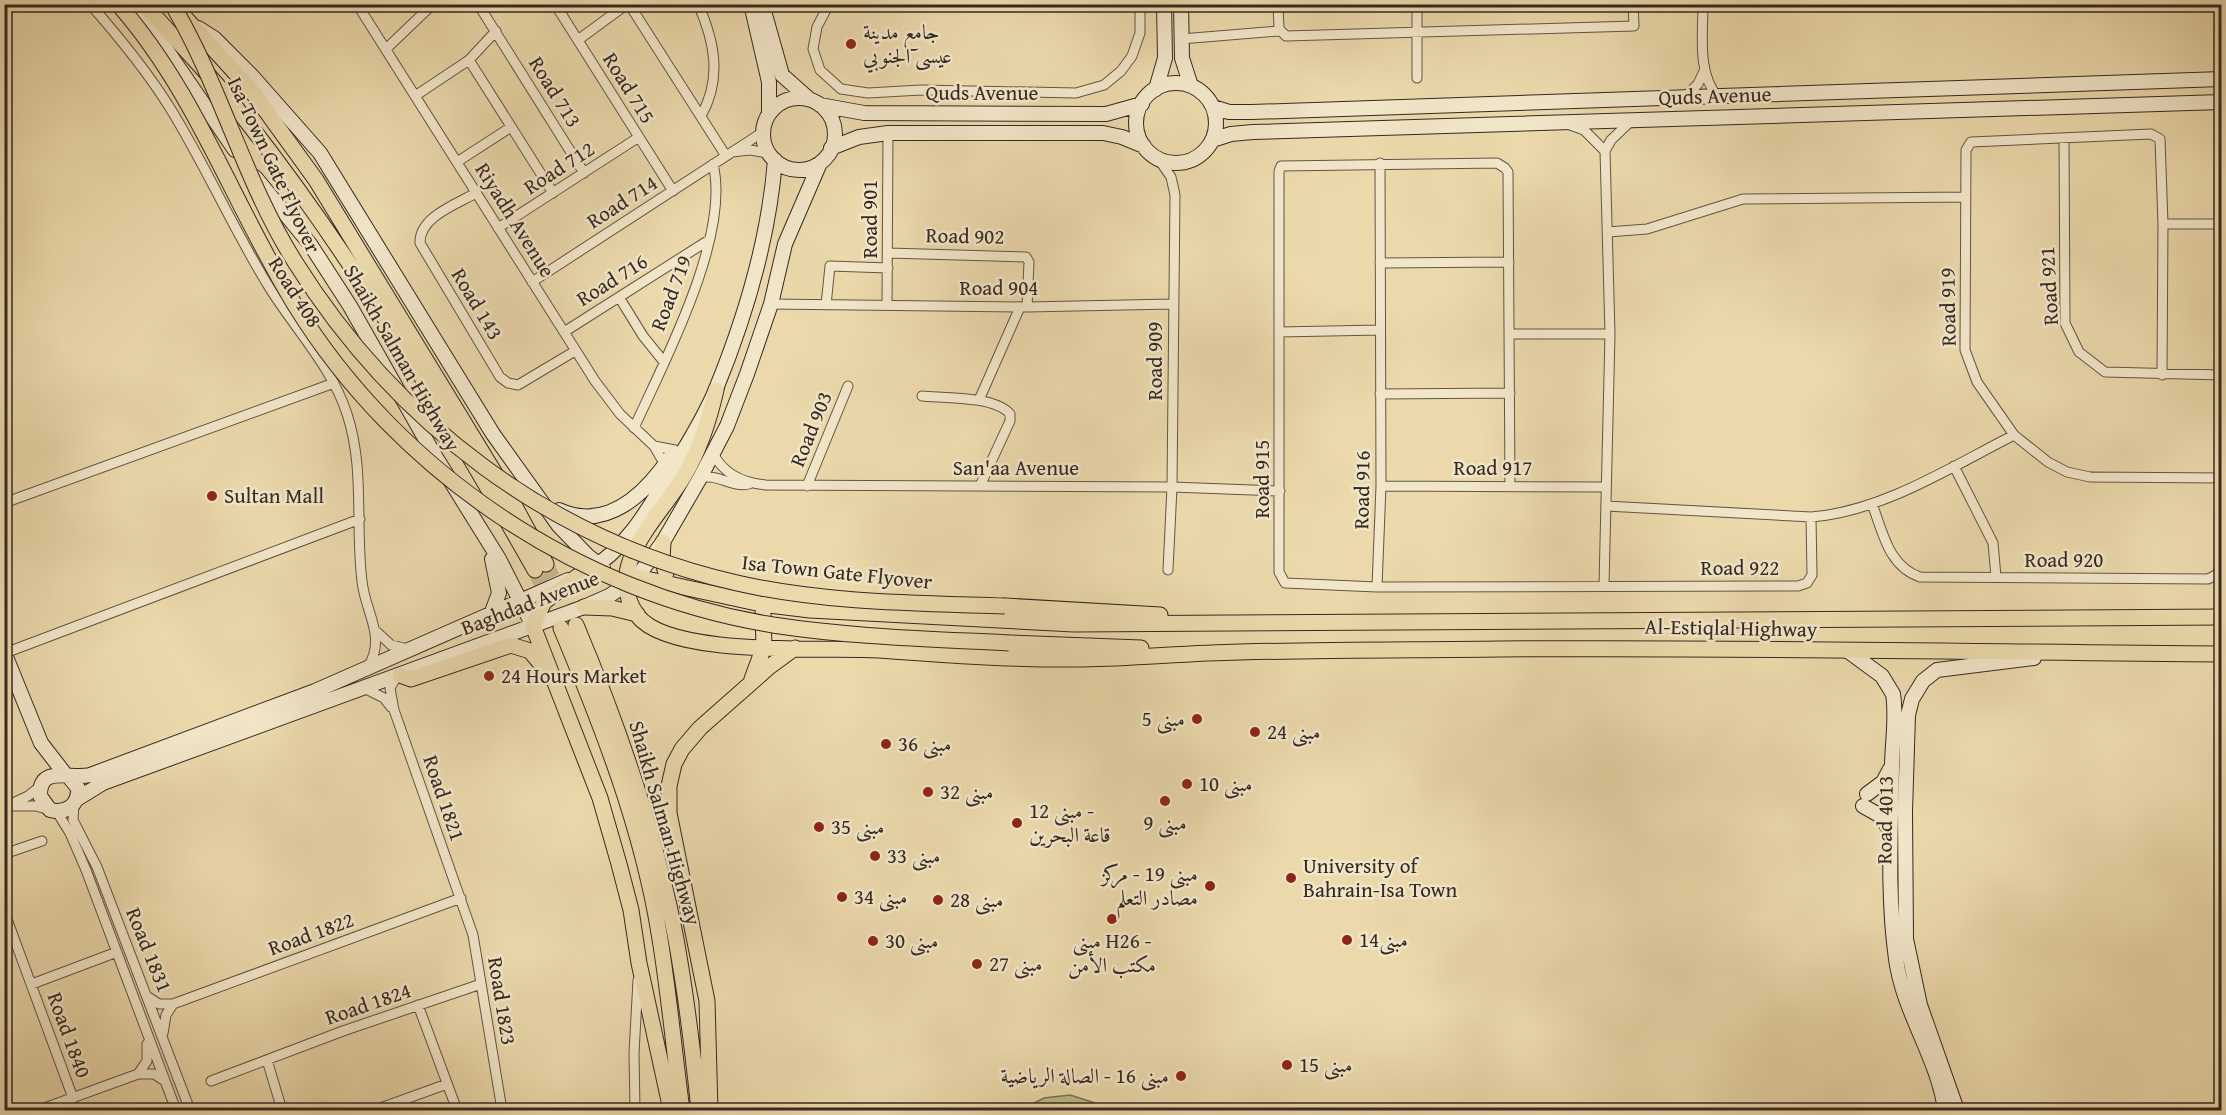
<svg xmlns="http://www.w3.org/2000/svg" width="2226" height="1115" font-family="'Gentium Book Plus',Amiri,serif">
  <rect width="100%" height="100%" fill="#ebd9ac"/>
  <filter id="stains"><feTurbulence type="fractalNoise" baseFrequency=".00333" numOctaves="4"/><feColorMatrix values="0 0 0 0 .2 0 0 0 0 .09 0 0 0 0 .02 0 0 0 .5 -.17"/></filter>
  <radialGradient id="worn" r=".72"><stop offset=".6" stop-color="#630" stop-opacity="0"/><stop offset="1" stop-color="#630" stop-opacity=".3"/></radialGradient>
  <path fill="#b9bf88" stroke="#767454" stroke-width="1.5" d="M1070 1095 1095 1103 1103 1110H1021L1044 1098Z"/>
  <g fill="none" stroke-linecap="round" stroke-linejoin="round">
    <path stroke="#c6b690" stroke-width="15" stroke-dasharray="15 8" stroke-linecap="butt" d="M546 564 575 622
      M535 570 561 628"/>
    <defs>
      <path id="street" d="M90 4C119 37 147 71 170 108 206 166 233 229 269 287 295 329 332 367 347 414 365 468 355 525 362 581 365 613 387 636 368 667
        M357 4 595 381 620 414 654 446 665 465
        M478 4 584 173
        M555 4 673 191
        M629 4 726 156
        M698 4C715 42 722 79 701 116
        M829 4 817 27 813 49 820 70 841 89 868 93 921 90 1076 93 1104 85 1121 71 1132 56 1140 33V4
        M1278 4 1279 29 1286 36 1634 26 1633 4
        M1703 4C1703 34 1697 74 1718 97
        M1181 39 1279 31
        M578 40 627 4
        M386 49 433 4
        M469 60 553 193
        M1417 78V4
        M415 96 469 60 496 31
        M1685 97 1698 84 1704 71
        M1570 125 1584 130 1605 151
        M2064 138 2065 323 2079 352 2105 372 2222 375
        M732 152 750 150 768 153
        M1157 157 1171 177 1175 195 1172 487 1168 570
        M457 162 511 127
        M476 193C457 204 419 217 420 243L500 377 508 383 518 385 575 351
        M2163 224H2222
        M498 228 639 137
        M1608 232 1647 229 1743 199 1965 197
        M888 253 1026 257 1029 262 1027 307
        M1380 263 1509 262
        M532 282 763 132
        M619 297 643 336 664 362
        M771 304 1027 307 1173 304
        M826 305 830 266 888 268
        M887 305 888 133
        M564 332 709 240
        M1279 332 1380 330
        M1509 334H1610
        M2162 375 2163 224 2160 139 2151 134 1971 142 1966 150 1965 350 1977 382 2014 435 2048 462 2067 472 2090 477 2222 478
        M1380 394 1510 393
        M922 396C945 398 995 396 1010 414V421L980 486
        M979 400 1020 307
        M634 428C664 362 731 236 713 164
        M654 446 675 450
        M713 453C723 474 744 483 766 485L1172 487 1280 491
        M1954 466 1993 543 1996 577
        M700 478C718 473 731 488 749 484
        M807 486 848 386
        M1381 486 1606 487
        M1510 486 1508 172 1505 168 1497 163 1281 166 1279 171V572L1285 583 1377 587 1798 586 1807 583 1812 575 1811 517
        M4 503 334 383
        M1872 504C1883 532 1888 566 1920 577L2208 579 2216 575 2221 567 2222 495
        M1606 506 1811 517C1881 512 1951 467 2014 435
        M1604 585 1610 334 1605 151 1611 140 1631 121
        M1377 587 1381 486 1380 163
        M377 632 391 645 408 649
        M5 653 360 519
        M397 676 390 688 394 710 473 935 502 1110
        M364 688 384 698 391 707
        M11 804 28 796 42 785
        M74 804 73 820 97 867 190 1110
        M4 806H36L50 810
        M57 812 70 833 86 870 176 1110
        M4 854 42 841
        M4 911 73 1098
        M32 984 117 952
        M148 997 159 1004H173L461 898
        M418 1005 457 1110
        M163 1033 166 1015 173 1004
        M267 1060 282 1110
        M138 1074 147 1061V1044
        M211 1081 343 1031 481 984
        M39 1110 138 1074H154L165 1081
        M375 1110 447 1084
        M635 1110 634 1053 638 980"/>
      <path id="secondary" d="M135 4 235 150
        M751 4 769 82V114
        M762 4 782 75 809 99
        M1181 4 1182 58 1191 86
        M198 28 214 38 252 76 320 153 493 434 559 526 588 556 603 568
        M1136 123a40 40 0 1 1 80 0a40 40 0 1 1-80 0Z
        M1156 89 1165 58 1164 4
        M763 134a36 36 0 1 1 72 0a36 36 0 1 1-72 0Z
        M820 105 864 113 1106 114 1142 104
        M1213 107 1229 112H1252L2222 79
        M1212 140 1231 134 1253 132 2222 102
        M831 148 859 137 888 133H1103L1122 137 1144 146
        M255 177 310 244 350 306 435 456 499 559 533 626
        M559 510C607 532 646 493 671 456
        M585 573C625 550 647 512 670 473 686 446 704 419 716 389 745 318 769 237 775 160
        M492 612 499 593 492 559
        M1848 651 1882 676 1893 694C1897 717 1892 744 1892 767 1891 831 1887 895 1896 959 1903 1012 1938 1058 1945 1110
        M4 652 41 743 65 774
        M68 776 78 788C79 805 66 814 50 810L40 796C39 764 71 780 90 775L315 691 568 580
        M1867 794 1883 782 1890 769
        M77 799 103 783 584 607 609 596 637 577 663 542 700 478 727 426 747 374 771 304 785 244 820 163
        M1863 806 1879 815 1890 830
        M1957 1110 1920 1005 1906 939 1905 812 1908 715 1912 699 1923 681 1937 670 2034 658"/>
      <path id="primary" d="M144 4C172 36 202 66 229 99 346 244 443 408 535 570
        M179 11 250 89 316 180 513 503 546 564
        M716 390C709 421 700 449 684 476 661 516 602 566 637 615 668 658 827 647 879 650 947 655 1015 660 1083 659 1135 658 1188 653 1240 652 1326 650 1413 650 1499 649 1740 647 1981 652 2222 654
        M663 542 662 559 666 573
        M578 576 544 602 533 626 600 798 619 864 631 910 639 963 671 1110
        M637 577 761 604 810 610 1074 624 2222 617
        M1005 606 1160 615
        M584 607 612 608 637 614
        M576 625C618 725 654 827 675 934 686 992 693 1052 699 1110
        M561 628C602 726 642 828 659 933 669 992 674 1052 682 1110
        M1009 643 1141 648
        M400 675 411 679 511 645 530 651 546 670
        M752 679 764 647 763 613
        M710 1110 707 1001 669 813V786L674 764 682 749 700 728 769 667 795 648"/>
    </defs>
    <use href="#street" stroke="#625544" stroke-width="11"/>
    <use href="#secondary" stroke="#342921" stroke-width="16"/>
    <use href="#primary" stroke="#342921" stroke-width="17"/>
    <use href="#street" stroke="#f2e6c9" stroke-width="9"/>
    <use href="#secondary" stroke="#f2e6c9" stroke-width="14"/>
    <use href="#primary" stroke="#ebd9ac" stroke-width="15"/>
    <defs>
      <path id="primary-bridge" d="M118 4C196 92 234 206 295 305 398 472 579 594 773 625 851 637 931 639 1009 643
        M172 4C221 86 244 181 295 262 396 423 551 541 737 583 824 603 916 603 1005 606"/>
    </defs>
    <use href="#primary-bridge" stroke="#342921" stroke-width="17" stroke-linecap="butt"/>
    <use href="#primary-bridge" stroke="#ebd9ac" stroke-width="15"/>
  </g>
  <g fill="#8f2418" stroke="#f2e6c9" stroke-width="2">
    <circle cx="851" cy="44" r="6"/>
    <circle cx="212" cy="496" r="6"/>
    <circle cx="489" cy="676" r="6"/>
    <circle cx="1197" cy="719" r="6"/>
    <circle cx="1255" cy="732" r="6"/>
    <circle cx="886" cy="744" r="6"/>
    <circle cx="1187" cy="784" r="6"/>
    <circle cx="928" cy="792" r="6"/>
    <circle cx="1165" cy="801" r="6"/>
    <circle cx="1017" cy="823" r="6"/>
    <circle cx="819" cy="827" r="6"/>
    <circle cx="875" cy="856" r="6"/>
    <circle cx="1291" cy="878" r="6"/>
    <circle cx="1210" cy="886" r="6"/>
    <circle cx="842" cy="897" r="6"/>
    <circle cx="938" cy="900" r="6"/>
    <circle cx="1112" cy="919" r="6"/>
    <circle cx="1347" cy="940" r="6"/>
    <circle cx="873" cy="941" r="6"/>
    <circle cx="977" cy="964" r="6"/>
    <circle cx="1287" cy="1065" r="6"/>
    <circle cx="1181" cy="1076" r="6"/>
  </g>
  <g text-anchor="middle" stroke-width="5" stroke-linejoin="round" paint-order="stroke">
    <g font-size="21" fill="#342921" stroke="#f2e6c9" text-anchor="start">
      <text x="863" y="39">جامع مدينة<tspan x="863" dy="24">عيسى الجنوبي</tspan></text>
      <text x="224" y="503">Sultan Mall</text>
      <text x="501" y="683">24 Hours Market</text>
      <text x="1185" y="726" text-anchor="end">مبنى 5</text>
      <text x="1267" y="739">مبنى 24</text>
      <text x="898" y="751">مبنى 36</text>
      <text x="1199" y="791">مبنى 10</text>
      <text x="940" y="799">مبنى 32</text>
      <text x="1029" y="818">مبنى 12 -<tspan x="1029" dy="24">قاعة البحرين</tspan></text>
      <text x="1165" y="830" text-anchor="middle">مبنى 9</text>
      <text x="831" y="834">مبنى 35</text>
      <text x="887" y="863">مبنى 33</text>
      <text x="1303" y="873">University of<tspan x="1303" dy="24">Bahrain-Isa Town</tspan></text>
      <text x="1198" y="881" text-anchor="end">مبنى 19 - مركز<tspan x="1198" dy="24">مصادر التعلم</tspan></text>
      <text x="854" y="904">مبنى 34</text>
      <text x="950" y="907">مبنى 28</text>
      <text x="1359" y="947">مبنى14</text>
      <text x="885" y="948">مبنى 30</text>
      <text x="1112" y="948" text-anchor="middle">مبنى H26 -<tspan x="1112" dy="24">مكتب الأمن</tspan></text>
      <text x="989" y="971">مبنى 27</text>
      <text x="1299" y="1072">مبنى 15</text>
      <text x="1169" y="1083" text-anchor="end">مبنى 16 - الصالة الرياضية</text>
    </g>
    <g font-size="21" fill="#342921" stroke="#f2e6c9">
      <text transform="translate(629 88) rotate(58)" y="7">Road 715</text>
      <text transform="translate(555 92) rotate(58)" y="7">Road 713</text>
      <text x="982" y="100">Quds Avenue</text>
      <text transform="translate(1715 96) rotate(-2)" y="7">Quds Avenue</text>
      <text transform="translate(274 165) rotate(65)" y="7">Isa Town Gate Flyover</text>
      <text transform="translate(559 168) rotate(-33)" y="7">Road 712</text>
      <text transform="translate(622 202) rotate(-33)" y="7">Road 714</text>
      <text transform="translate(870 219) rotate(-90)" y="7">Road 901</text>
      <text transform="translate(515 220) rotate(58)" y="7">Riyadh Avenue</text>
      <text transform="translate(965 236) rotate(1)" y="7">Road 902</text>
      <text transform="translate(612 280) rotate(-32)" y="7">Road 716</text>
      <text transform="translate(2049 286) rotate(-93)" y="7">Road 921</text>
      <text x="999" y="295">Road 904</text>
      <text transform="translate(295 292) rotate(57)" y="7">Road 408</text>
      <text transform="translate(671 293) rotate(-69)" y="7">Road 719</text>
      <text transform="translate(477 304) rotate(59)" y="7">Road 143</text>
      <text transform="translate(1948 307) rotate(-91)" y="7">Road 919</text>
      <text transform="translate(402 358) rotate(60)" y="7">Shaikh Salman Highway</text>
      <text transform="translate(1155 361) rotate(-90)" y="7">Road 909</text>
      <text transform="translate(811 429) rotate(-68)" y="7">Road 903</text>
      <text x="1016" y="475">San'aa Avenue</text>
      <text x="1493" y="475">Road 917</text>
      <text transform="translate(1262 479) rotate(-90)" y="7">Road 915</text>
      <text transform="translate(1362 490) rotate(-89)" y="7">Road 916</text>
      <text x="2064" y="567">Road 920</text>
      <text x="1740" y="575">Road 922</text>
      <text transform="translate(837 572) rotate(6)" y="7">Isa Town Gate Flyover</text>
      <text transform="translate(530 603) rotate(-21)" y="7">Baghdad Avenue</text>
      <text transform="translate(1731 628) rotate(1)" y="7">Al-Estiqlal Highway</text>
      <text transform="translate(444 798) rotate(71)" y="7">Road 1821</text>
      <text transform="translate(1885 820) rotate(-89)" y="7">Road 4013</text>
      <text transform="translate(665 823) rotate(74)" y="7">Shaikh Salman Highway</text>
      <text transform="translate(311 934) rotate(-20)" y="7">Road 1822</text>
      <text transform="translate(149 950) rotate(68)" y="7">Road 1831</text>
      <text transform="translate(502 1001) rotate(81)" y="7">Road 1823</text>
      <text transform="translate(368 1004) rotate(-19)" y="7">Road 1824</text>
      <text transform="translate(69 1035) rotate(70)" y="7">Road 1840</text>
    </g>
  </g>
  <rect width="2226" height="1115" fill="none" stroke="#ebd9ac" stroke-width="24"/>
  <rect x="6" y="6" width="2214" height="1103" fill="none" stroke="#342921" stroke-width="3"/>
  <rect x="12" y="12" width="2202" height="1091" fill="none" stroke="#342921" stroke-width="1.5"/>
  <rect width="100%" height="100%" filter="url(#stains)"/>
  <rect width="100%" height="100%" fill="url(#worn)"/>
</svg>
